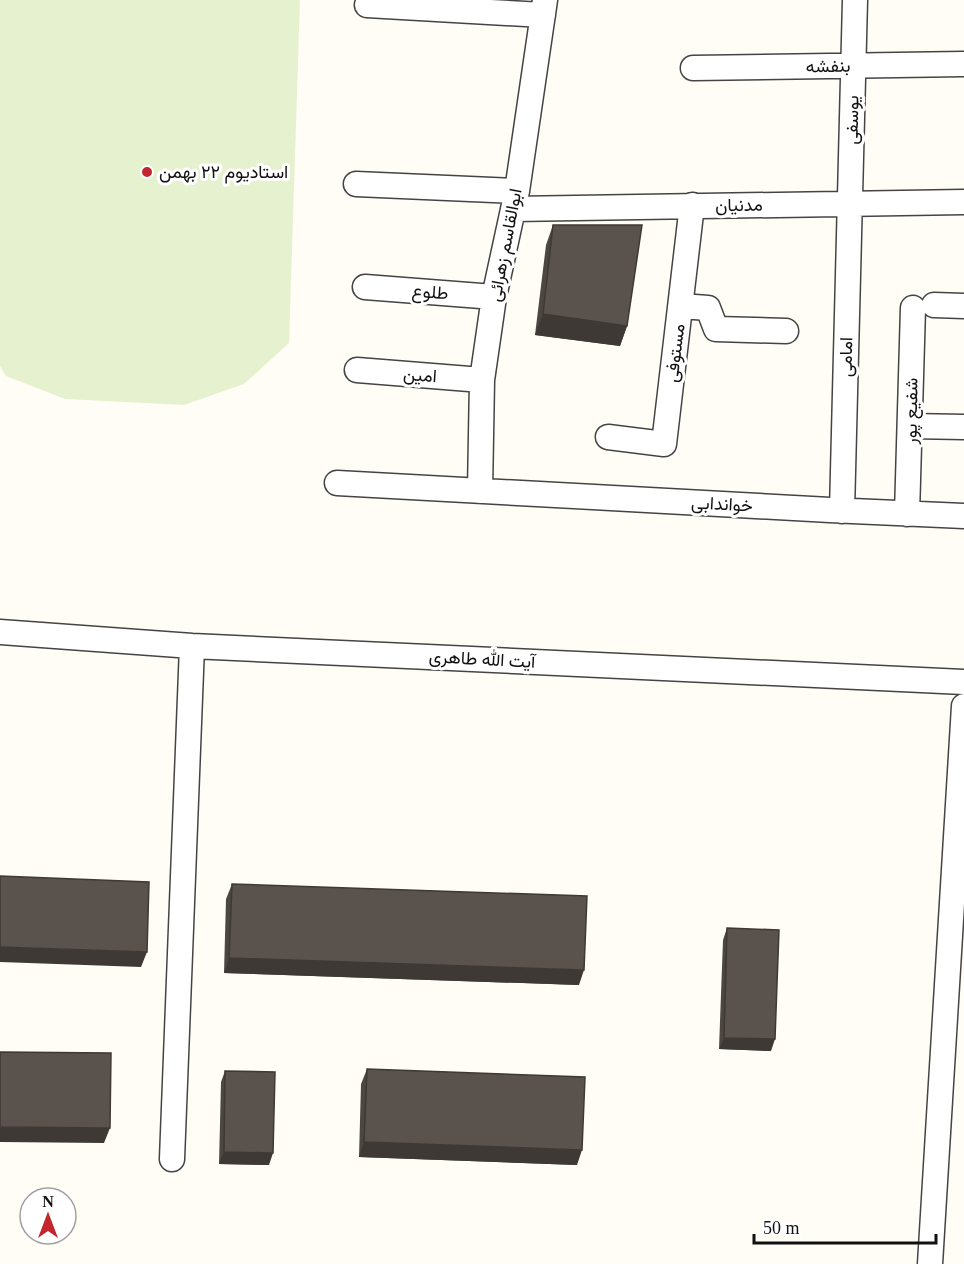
<svg xmlns="http://www.w3.org/2000/svg" width="964" height="1264" font-family="'Times New Roman',Vazirmatn,serif">
  <rect width="100%" height="100%" fill="#fffdf5"/>
  <path fill="#e6f2cf" d="M0 0H300L289 343 244 384 184 405 65 399 6 376 0 366Z"/>
  <g fill="none" stroke-linecap="round" stroke-linejoin="round">
    <defs>
      <path id="minor" d="M367 5 543 15
        M693 68 964 64
        M356 184 517 191
        M513 209 964 202
        M365 287 494 297
        M934 305 964 306
        M681 306 708 308 716 329 786 331
        M357 370 482 380
        M910 426 964 427
        M608 437 664 444 692 205
        M337 483 830 510 964 516
        M480 491 482 380 494 297 517 191 545 0
        M842 511 855 0
        M907 514 913 308
        M0 632 192 646 964 682
        M172 1159 192 646
        M930 1264 964 706"/>
    </defs>
    <use href="#minor" stroke="#444" stroke-width="27"/>
    <use href="#minor" stroke="#fff" stroke-width="24"/>
  </g>
  <path fill="#4d4742" d="M553 225 627 326 620 346 535 335 546 245Z
    M232 884 579 985 224 973 226 899Z
    M727 928 771 1051 719 1049 723 940Z
    M367 1069 577 1165 359 1157 361 1084Z
    M225 1071 269 1165 219 1164 221 1082Z"/>
  <path fill="#3f3936" d="M543 314 627 326 620 346 535 335Z
    M0 947 147 952 141 967 0 962Z
    M229 958 584 970 579 985 224 973Z
    M724 1038 775 1039 771 1051 719 1049Z
    M0 1127 110 1128 104 1143 0 1142Z
    M364 1142 582 1150 577 1165 359 1157Z
    M224 1152 273 1153 269 1165 219 1164Z"/>
  <path fill="#5a524d" stroke="#3f3936" stroke-width="1.5" d="M553 225H642L627 326 543 314Z
    M0 876 149 882 147 952 0 947Z
    M232 884 587 896 584 970 229 958Z
    M727 928 779 930 775 1039 724 1038Z
    M0 1052 111 1053 110 1128 0 1127Z
    M367 1069 585 1077 582 1150 364 1142Z
    M225 1071 275 1072 273 1153 224 1152Z"/>
  <circle fill="#c4262e" stroke="#fff" stroke-width="2" cx="147" cy="172" r="6"/>
  <g text-anchor="middle" stroke-width="6" stroke-linejoin="round" paint-order="stroke">
    <g font-size="18" fill="#111" stroke="#fff">
      <text transform="translate(828 66) rotate(-1)" y="6">بنفشه</text>
      <text transform="translate(852 120) rotate(-89)" y="6">یوسفی</text>
      <text transform="translate(739 205) rotate(-1)" y="6">مدنیان</text>
      <text transform="translate(505 245) rotate(-79)" y="6">ابوالقاسم زهرائی</text>
      <text transform="translate(430 292) rotate(4)" y="6">طلوع</text>
      <text transform="translate(675 353) rotate(-83)" y="6">مستوفی</text>
      <text transform="translate(846 357) rotate(-89)" y="6">امامی</text>
      <text transform="translate(420 375) rotate(4)" y="6">امین</text>
      <text transform="translate(911 411) rotate(-89)" y="6">شفیع پور</text>
      <text transform="translate(722 504) rotate(3)" y="6">خواندابی</text>
      <text transform="translate(482 659) rotate(3)" y="6">آیت الله طاهری</text>
    </g>
    <g font-size="18" fill="#111" stroke="#fff" text-anchor="start">
      <text x="159" y="178">استادیوم ۲۲ بهمن</text>
    </g>
  </g>
  <g transform="translate(48 1216)"><circle r="28" fill="#ffffff" stroke="#a0a0a0" stroke-width="1.5"/>
  <path d="M0-4.5L10 22L0 15L-10 22Z" fill="#c4262e"/>
  <text y="-9" font-size="16" font-weight="bold" text-anchor="middle" fill="#111111">N</text>
  </g>
  <path d="M754 1234v9h182v-9" fill="none" stroke="#111111" stroke-width="3"/>
  <text x="763" y="1234" font-size="18" fill="#111111" stroke="#ffffff" stroke-width="4.5" paint-order="stroke">50 m</text>
</svg>
